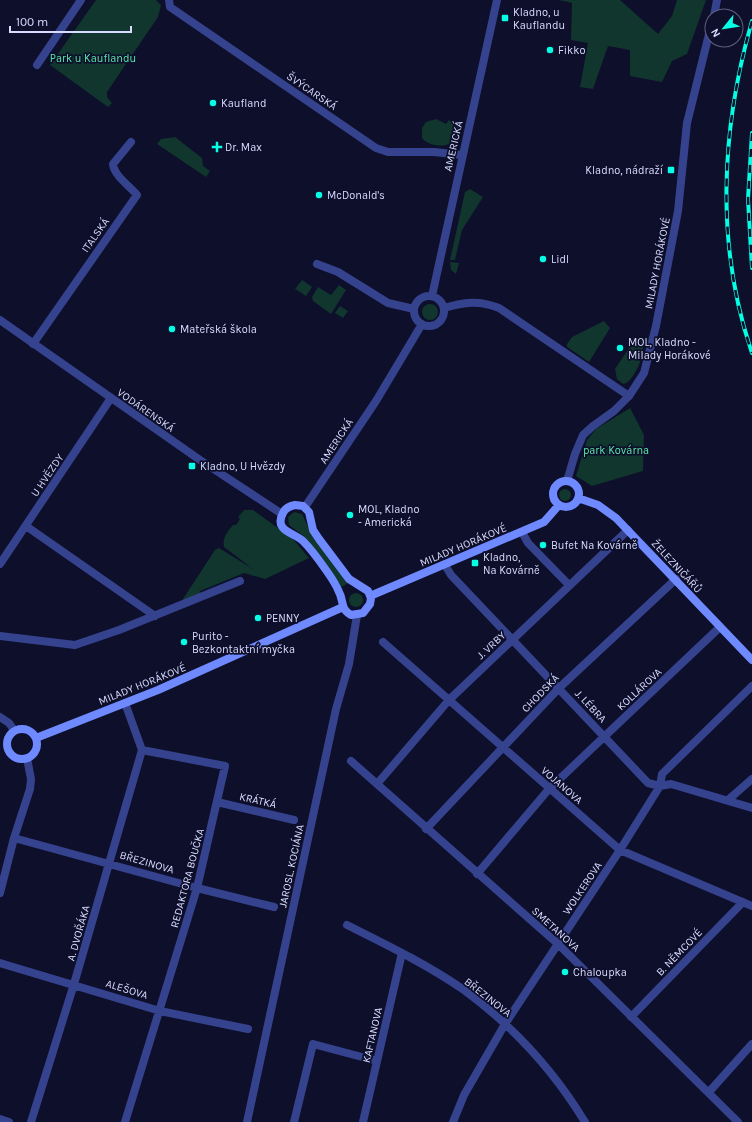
<svg xmlns="http://www.w3.org/2000/svg" width="752" height="1122" font-family="Karla,sans-serif">
  <rect width="100%" height="100%" fill="#0e0f2b"/>
  <path fill="#10362d" d="M96 0H156L161 5 158 17 107 92V97L112 103 108 107 50 65Z
    M559 0H620L658 34 672 16 677 0H706L687 54 672 61 662 82 630 76V50L608 46 593 89 580 87 588 43 571 40 572 3Z
    M436 119 446 124 449 120 454 123H462C460 128 459 134 457 138 450 149 429 147 422 138V128L426 122Z
    M175 137 202 158 203 166 210 171 206 177 157 144 161 139Z
    M470 189 483 197 462 230 455 260H450L465 192Z
    M450 262 459 263 456 274 451 270Z
    M302 280 312 287 306 296 295 289Z
    M339 285 346 290 331 314 313 301 312 297 318 287 331 295Z
    M422 312a8 8 0 1 1 16 0a8 8 0 1 1-16 0Z
    M340 306 348 311 343 318 335 313Z
    M604 321 610 328 589 362 567 347V344L572 337Z
    M635 339 642 340C647 350 635 382 623 384L617 379 615 369Z
    M630 408 644 435 643 471 592 486 576 476 587 440 596 429Z
    M559 495a6 6 0 1 1 12 0a6 6 0 1 1-12 0Z
    M244 510H253L293 539 309 558 265 579 244 573 200 591 202 595 181 602 215 550 219 548 253 569 224 547C222 538 228 531 233 525H236L240 519 238 517Z
    M294 512 302 514 312 535 348 583 342 587 327 565 305 537 289 525 288 517Z
    M349 600a7 7 0 1 1 14 0a7 7 0 1 1-14 0Z"/>
  <g fill="none" stroke-linecap="round" stroke-linejoin="round">
    <path stroke="#35438e" stroke-width="8" d="M169 0 170 7 376 148 388 152H434L462 155
      M37 65 81 0
      M317 264 338 272 388 303 414 309
      M432 296 497 0
      M414 311a15 15 0 1 1 30 0a15 15 0 1 1-30 0Z
      M444 308C464 302 479 300 499 308L629 396
      M33 344 137 195C130 186 114 176 113 164L131 142
      M305 507 376 401 422 324
      M26 526 155 616
      M522 532 528 543 569 585
      M0 564 111 398
      M445 565 451 575 648 783 660 786 671 784 752 808
      M0 636 75 645 119 630 240 581
      M383 642 620 850 752 906
      M125 703 142 750
      M0 717 9 723 14 730
      M351 761 558 944 738 1122
      M377 784 449 700 628 530
      M728 800 752 779
      M217 802 294 820
      M426 829 559 688 676 579
      M14 838 197 888 274 907
      M477 874 549 789 720 627
      M0 893 14 838 30 789 31 779 27 758
      M347 925C387 945 428 965 464 990 513 1026 554 1071 585 1122
      M0 963 160 1011 248 1029
      M631 1017 743 902
      M709 1092 752 1044
      M0 1119 9 1122
      M31 1122 74 984 142 750
      M125 1122 197 888 225 766 142 750
      M294 1122 313 1044 377 1061
      M363 1122 402 953
      M453 1122 464 1095 505 1024 620 850 660 786 662 774 752 686"/>
    <path stroke="#35438e" stroke-width="8" d="M714 16 717 0
      M0 320 200 460 282 514
      M567 481 575 454 583 435 593 426 614 411 629 396 644 373 656 326 678 211 687 123 712 22
      M247 1122 336 709 349 664 357 615"/>
    <path stroke="#6f89ff" stroke-width="8" d="M553 494a13 13 0 1 1 26 0a13 13 0 1 1-26 0Z
      M578 498 598 505 616 518 752 660
      M295 505 303 506 309 512 313 530 319 539 349 579 368 591 371 598 370 604 363 613 351 615C340 609 344 601 339 592 336 584 331 577 326 570 319 560 312 550 303 541 295 533 273 531 283 513 285 508 290 506 295 505Z
      M370 596 544 522 559 505
      M7 744a15 15 0 1 1 30 0a15 15 0 1 1-30 0Z
      M36 738 158 690 343 607"/>
    <defs>
      <path id="rail" d="M752 21C721 129 715 245 752 353
        M752 133 748 199 752 268"/>
    </defs>
    <use href="#rail" stroke="#04ffe5" stroke-width="4"/>
    <use href="#rail" stroke="#0e0f2b" stroke-width="2.5" stroke-dasharray="8" stroke-linecap="butt"/>
  </g>
  <g fill="#04ffe5" stroke="#0e0f2b" stroke-width="1.5">
    <rect x="501" y="14" width="8" height="8" rx="2"/>
    <circle cx="550" cy="50" r="4"/>
    <circle cx="213" cy="103" r="4"/>
    <path d="M215 141h4v4h4v4h-4v4h-4v-4h-4v-4h4z"/>
    <rect x="667" y="166" width="8" height="8" rx="2"/>
    <circle cx="319" cy="195" r="4"/>
    <circle cx="543" cy="259" r="4"/>
    <circle cx="172" cy="329" r="4"/>
    <circle cx="620" cy="348" r="4"/>
    <rect x="188" y="462" width="8" height="8" rx="2"/>
    <circle cx="350" cy="515" r="4"/>
    <circle cx="543" cy="545" r="4"/>
    <rect x="471" y="559" width="8" height="8" rx="2"/>
    <circle cx="258" cy="618" r="4"/>
    <circle cx="184" cy="642" r="4"/>
    <circle cx="565" cy="972" r="4"/>
  </g>
  <g text-anchor="middle" stroke-width="3.5" stroke-linejoin="round" paint-order="stroke">
    <g font-size="11" fill="#d8dcff" stroke="#0e0f2b" text-anchor="start">
      <text x="513" y="16">Kladno, u<tspan x="513" dy="13">Kauflandu</tspan></text>
      <text x="558" y="54">Fikko</text>
      <text x="221" y="107">Kaufland</text>
      <text x="225" y="151">Dr. Max</text>
      <text x="663" y="174" text-anchor="end">Kladno, nádraží</text>
      <text x="327" y="199">McDonald's</text>
      <text x="551" y="263">Lidl</text>
      <text x="180" y="333">Mateřská škola</text>
      <text x="628" y="346">MOL, Kladno -<tspan x="628" dy="13">Milady Horákové</tspan></text>
      <text x="200" y="470">Kladno, U Hvězdy</text>
      <text x="358" y="513">MOL, Kladno<tspan x="358" dy="13">- Americká</tspan></text>
      <text x="551" y="549">Bufet Na Kovárně</text>
      <text x="483" y="561">Kladno,<tspan x="483" dy="13">Na Kovárně</tspan></text>
      <text x="266" y="622">PENNY</text>
      <text x="192" y="640">Purito -<tspan x="192" dy="13">Bezkontaktní myčka</tspan></text>
      <text x="573" y="976">Chaloupka</text>
    </g>
    <g font-size="11" fill="#58eba9" stroke="#0e0f2b">
      <text x="93" y="62">Park u Kauflandu</text>
      <text x="616" y="454">park Kovárna</text>
    </g>
    <g font-size="11" fill="#d8dcff" stroke="#0e0f2b">
      <text transform="translate(312 91) rotate(34)" y="4">ŠVÝCARSKÁ</text>
      <text transform="translate(453 146) rotate(-77)" y="4">AMERICKÁ</text>
      <text transform="translate(95 235) rotate(-55)" y="4">ITALSKÁ</text>
      <text transform="translate(657 263) rotate(-79)" y="4">MILADY HORÁKOVÉ</text>
      <text transform="translate(146 410) rotate(35)" y="4">VODÁRENSKÁ</text>
      <text transform="translate(336 441) rotate(-57)" y="4">AMERICKÁ</text>
      <text transform="translate(47 475) rotate(-56)" y="4">U HVĚZDY</text>
      <text transform="translate(463 545) rotate(-23)" y="4">MILADY HORÁKOVÉ</text>
      <text transform="translate(677 566) rotate(47)" y="4">ŽELEZNIČÁŘŮ</text>
      <text transform="translate(491 645) rotate(-43)" y="4">J. VRBY</text>
      <text transform="translate(142 684) rotate(-22)" y="4">MILADY HORÁKOVÉ</text>
      <text transform="translate(639 689) rotate(-43)" y="4">KOLLÁROVA</text>
      <text transform="translate(540 693) rotate(-46)" y="4">CHODSKÁ</text>
      <text transform="translate(591 706) rotate(47)" y="4">J. LÉBRA</text>
      <text transform="translate(562 785) rotate(41)" y="4">VOJANOVA</text>
      <text transform="translate(258 800) rotate(13)" y="4">KRÁTKÁ</text>
      <text transform="translate(147 862) rotate(16)" y="4">BŘEZINOVA</text>
      <text transform="translate(291 866) rotate(-78)" y="4">JAROSL. KOCIÁNA</text>
      <text transform="translate(187 878) rotate(-75)" y="4">REDAKTORA BOUČKA</text>
      <text transform="translate(582 888) rotate(-56)" y="4">WOLKEROVA</text>
      <text transform="translate(556 929) rotate(42)" y="4">SMETANOVA</text>
      <text transform="translate(78 933) rotate(-74)" y="4">A. DVOŘÁKA</text>
      <text transform="translate(679 952) rotate(-46)" y="4">B. NĚMCOVÉ</text>
      <text transform="translate(127 989) rotate(17)" y="4">ALEŠOVA</text>
      <text transform="translate(488 997) rotate(38)" y="4">BŘEZINOVA</text>
      <text transform="translate(372 1035) rotate(-77)" y="4">KAFTANOVA</text>
    </g>
  </g>
  <g transform="translate(724 28) rotate(240)"><circle r="19" fill="#0e0f2b" stroke="#5f6180"/>
  <path d="M0-3L7 15L0 10L-7 15Z" fill="#04ffe5"/>
  <text y="-6" font-size="11" font-weight="bold" text-anchor="middle" fill="#d8dcff">N</text>
  </g>
  <path d="M10 26v6h121v-6" fill="none" stroke="#d8dcff" stroke-width="2"/>
  <text x="16" y="26" font-size="12" fill="#d8dcff" stroke="#0e0f2b" stroke-width="3" paint-order="stroke">100 m</text>
</svg>
